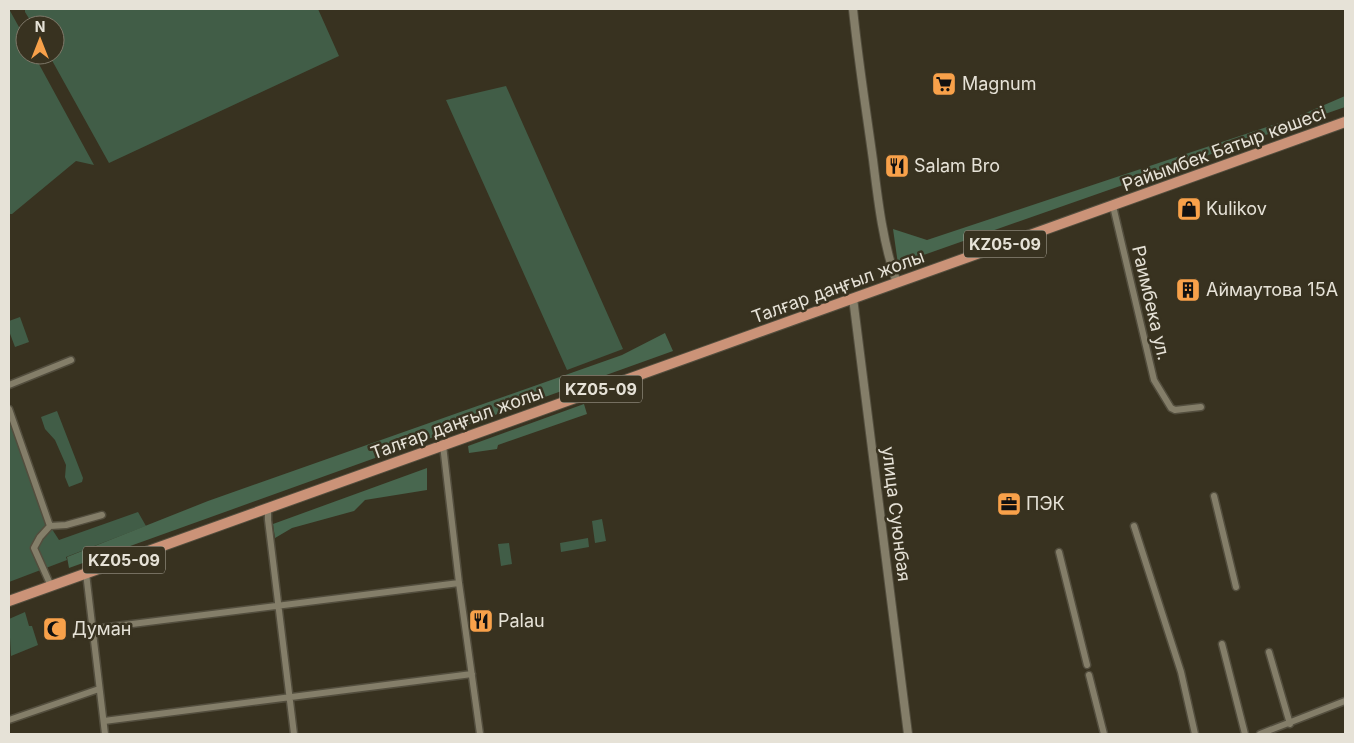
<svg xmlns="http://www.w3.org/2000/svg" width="1354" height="743" font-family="Inter,sans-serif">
  <rect width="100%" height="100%" fill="#383220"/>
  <path fill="#415d47" d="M9 9 25 38V55H34L94 165 76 161 12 214H9Z
    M25 9H318L339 56 109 163 49 55H55V25H33L25 12Z
    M506 86 623 349 567 370 446 100Z
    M20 317 29 342 15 347 9 331V321Z
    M9 409 50 526 59 540 138 512 146 526 66 557 67 560 9 582Z
    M57 411 83 478 82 482 69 487 65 477 66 465 55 440 45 429 41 417Z
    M602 519 606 541 595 543 592 521Z
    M588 538 589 547 561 552 560 543Z
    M509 543 512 564 501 566 498 544Z
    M25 612 29 626H32L38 645 11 656 9 619Z"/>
  <path fill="#48674f" d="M1345 96V107L898 264 893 229 927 240 1294 118Z
    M665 333 673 351 69 568 67 557 208 501 622 355Z
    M584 404 587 414 498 445 497 449 469 453 468 446Z
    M427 468V490L365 500 354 511 292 528 275 538 273 524Z"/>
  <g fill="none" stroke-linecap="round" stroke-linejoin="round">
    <defs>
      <path id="minor" d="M1113 206 1154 380 1171 408 1175 410 1201 407
        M9 385 71 360
        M9 409 50 526 66 525 102 515
        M443 445 459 583 480 734
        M1214 496 1236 587
        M268 509V520L294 734
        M50 526 40 537 34 548 51 586
        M1134 526 1181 672 1195 734
        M1059 552 1087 665
        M86 573 105 734
        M92 629 459 583
        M1222 644 1245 734
        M1269 652 1290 724
        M1089 675 1104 734
        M9 720 99 689
        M104 721 472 674
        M1260 734 1345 701"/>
      <path id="tertiary" d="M853 9C858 59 866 109 873 160 878 201 883 244 897 283
        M853 298 908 734"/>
      <path id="primary" d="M9 601 1345 122"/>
    </defs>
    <use href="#minor" stroke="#534e3e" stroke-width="9"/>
    <use href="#tertiary" stroke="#534e3e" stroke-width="10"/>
    <use href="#primary" stroke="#534e3e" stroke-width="12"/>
    <use href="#minor" stroke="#847e69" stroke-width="6"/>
    <use href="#tertiary" stroke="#847e69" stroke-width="8"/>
    <use href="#primary" stroke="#cb9378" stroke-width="10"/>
  </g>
  <defs>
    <symbol id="supermarket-square" viewBox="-11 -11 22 22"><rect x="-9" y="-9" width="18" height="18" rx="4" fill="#f8a14a" stroke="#383220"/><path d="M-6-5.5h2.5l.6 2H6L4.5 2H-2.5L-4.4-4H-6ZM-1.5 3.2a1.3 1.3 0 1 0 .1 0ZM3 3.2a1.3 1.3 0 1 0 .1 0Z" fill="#111"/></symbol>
    <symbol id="restaurant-square" viewBox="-11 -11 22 22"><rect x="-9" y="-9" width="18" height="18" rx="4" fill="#f8a14a" stroke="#383220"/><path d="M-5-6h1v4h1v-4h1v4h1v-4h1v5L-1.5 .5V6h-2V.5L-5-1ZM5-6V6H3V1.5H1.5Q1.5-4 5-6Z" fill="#111"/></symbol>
    <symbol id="shop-square" viewBox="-11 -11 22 22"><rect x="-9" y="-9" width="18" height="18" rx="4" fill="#f8a14a" stroke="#383220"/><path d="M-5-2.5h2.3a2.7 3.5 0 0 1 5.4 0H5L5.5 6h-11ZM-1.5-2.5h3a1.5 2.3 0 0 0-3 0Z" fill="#111"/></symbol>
    <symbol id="building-square" viewBox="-11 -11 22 22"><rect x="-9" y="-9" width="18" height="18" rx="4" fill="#f8a14a" stroke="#383220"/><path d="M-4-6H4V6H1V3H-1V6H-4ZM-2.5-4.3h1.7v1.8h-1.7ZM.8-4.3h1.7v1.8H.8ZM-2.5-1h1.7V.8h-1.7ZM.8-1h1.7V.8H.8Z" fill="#111"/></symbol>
    <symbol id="office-square" viewBox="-11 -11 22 22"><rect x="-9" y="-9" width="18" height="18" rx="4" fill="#f8a14a" stroke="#383220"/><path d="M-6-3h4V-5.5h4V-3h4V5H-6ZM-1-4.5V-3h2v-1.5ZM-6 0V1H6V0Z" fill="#111"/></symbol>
    <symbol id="mosque-square" viewBox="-11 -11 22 22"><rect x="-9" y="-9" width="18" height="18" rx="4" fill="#f8a14a" stroke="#383220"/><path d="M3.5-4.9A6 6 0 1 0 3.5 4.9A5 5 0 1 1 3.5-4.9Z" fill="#111"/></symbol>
  </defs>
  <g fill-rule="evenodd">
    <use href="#supermarket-square" x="930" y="70" width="28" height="28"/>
    <use href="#restaurant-square" x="883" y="152" width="28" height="28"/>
    <use href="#shop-square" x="1175" y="195" width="28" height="28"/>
    <use href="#building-square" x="1174" y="276" width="28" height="28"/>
    <use href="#office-square" x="995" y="490" width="28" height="28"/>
    <use href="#restaurant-square" x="467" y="607" width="28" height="28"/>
    <use href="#mosque-square" x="41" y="615" width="28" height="28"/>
  </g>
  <g text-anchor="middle" stroke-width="5" stroke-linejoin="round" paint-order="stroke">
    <g fill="#383220" stroke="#b2ada0" stroke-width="1">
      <rect x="964" y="230.5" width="82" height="27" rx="4"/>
      <rect x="560" y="375.5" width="82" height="27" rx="4"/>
      <rect x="83" y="546.5" width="82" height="27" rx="4"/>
    </g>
    <g font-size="16" font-weight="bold" fill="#e6e2d7">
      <text x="1005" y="250">KZ05-09</text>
      <text x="601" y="395">KZ05-09</text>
      <text x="124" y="566">KZ05-09</text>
    </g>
    <g font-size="18" fill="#e6e2d7" stroke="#383220" text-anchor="start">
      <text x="962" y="90">Magnum</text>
      <text x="914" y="172">Salam Bro</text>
      <text x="1206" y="215">Kulikov</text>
      <text x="1206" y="296">Аймаутова 15А</text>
      <text x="1026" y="510">ПЭК</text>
      <text x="498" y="627">Palau</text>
      <text x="72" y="635">Думан</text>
    </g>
    <g font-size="18" fill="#e6e2d7" stroke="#383220">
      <text transform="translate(1224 149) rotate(-20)" y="6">Райымбек Батыр көшесі</text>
      <text transform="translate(838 287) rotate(-20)" y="6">Талғар даңғыл жолы</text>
      <text transform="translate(1151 303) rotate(77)" y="6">Раимбека ул.</text>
      <text transform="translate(457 423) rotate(-20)" y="6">Талғар даңғыл жолы</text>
      <text transform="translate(896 514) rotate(83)" y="6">улица Суюнбая</text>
    </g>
  </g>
  <rect width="1354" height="743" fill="none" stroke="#e6e2d7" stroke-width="20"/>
  <g transform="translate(40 40)"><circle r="24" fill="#383220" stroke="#7e7869"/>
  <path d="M0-4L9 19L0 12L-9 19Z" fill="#f8a14a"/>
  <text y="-8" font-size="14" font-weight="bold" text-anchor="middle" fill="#e6e2d7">N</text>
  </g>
</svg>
